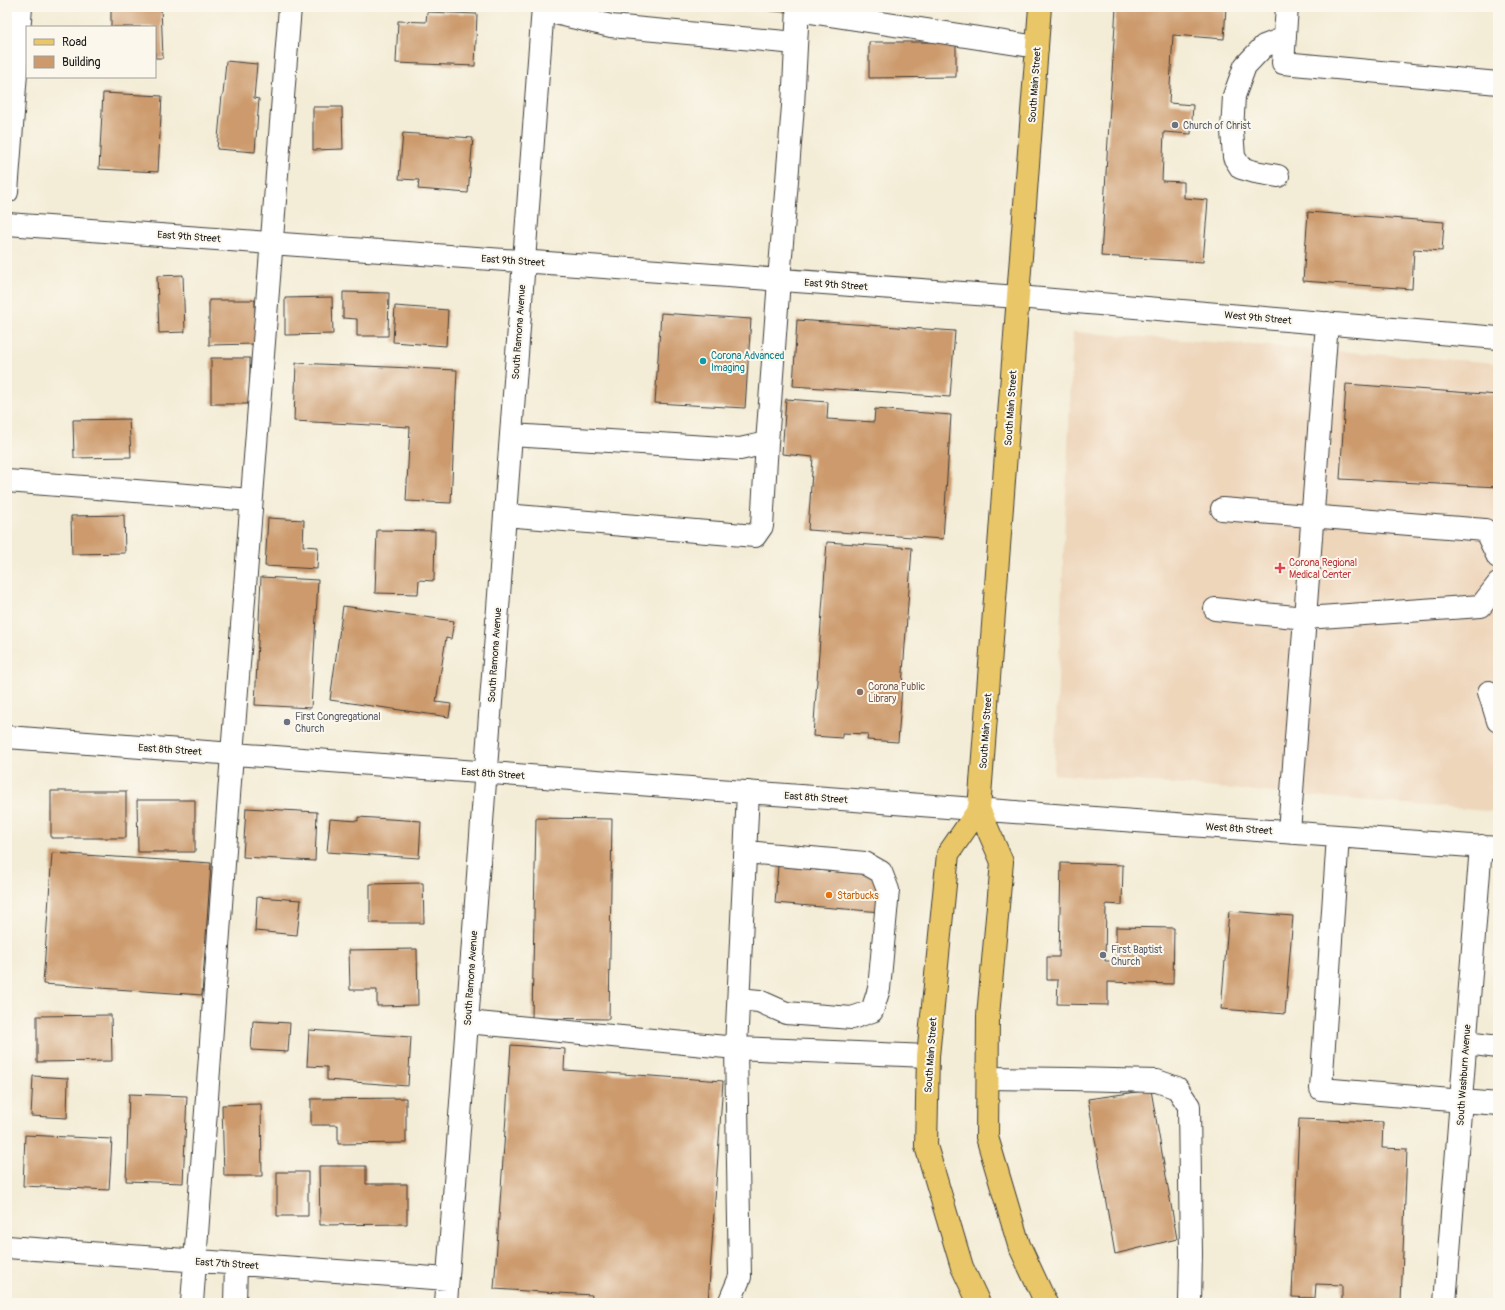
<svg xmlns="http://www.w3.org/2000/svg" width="1505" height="1310" font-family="Pangolin,sans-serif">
  <rect width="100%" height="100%" fill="#fbf7ec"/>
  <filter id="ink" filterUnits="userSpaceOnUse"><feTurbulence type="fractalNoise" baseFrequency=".025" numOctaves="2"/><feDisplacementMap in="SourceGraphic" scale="8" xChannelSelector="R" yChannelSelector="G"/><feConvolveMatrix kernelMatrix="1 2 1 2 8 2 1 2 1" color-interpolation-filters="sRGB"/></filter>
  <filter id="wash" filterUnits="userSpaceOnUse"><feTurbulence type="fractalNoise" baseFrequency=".012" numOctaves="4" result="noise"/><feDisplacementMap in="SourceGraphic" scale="16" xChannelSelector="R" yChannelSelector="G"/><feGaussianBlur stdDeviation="0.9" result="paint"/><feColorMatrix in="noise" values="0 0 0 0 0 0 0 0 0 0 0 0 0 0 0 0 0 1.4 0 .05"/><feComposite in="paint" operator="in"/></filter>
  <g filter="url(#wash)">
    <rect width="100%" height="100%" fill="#f3ecd6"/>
    <path fill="#eed6bb" d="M1073 332 1498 363V812L1054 774Z"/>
    <g id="blocks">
      <path fill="#cc9a6c" d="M111 7H161L163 58H155V27H111Z
        M740 7H786V12L740 8Z
        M1116 7H1226L1224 39 1173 35 1169 103 1193 105 1191 134 1164 132 1162 181 1184 182V198L1208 200 1203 262 1101 256Z
        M427 12 477 14 475 66 396 63 398 21 426 22Z
        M869 42H956V77L869 78Z
        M226 61 257 64 254 98 259 99 255 152 217 149 222 95H223Z
        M103 93 162 96 158 172 99 169Z
        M313 107H342L343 149 313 150Z
        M403 133 473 138 468 193 418 189 419 180 399 179Z
        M1308 212 1444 222 1442 251 1414 249 1412 289 1303 281Z
        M183 275 185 332 159 333 157 276Z
        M343 292 389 293 388 336H357V319L343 318Z
        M332 297 333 334 285 335V298Z
        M209 300H255V344L209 345Z
        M395 306 448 310 446 346 393 342Z
        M661 313 751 319 745 408 655 403Z
        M797 320 955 331 950 397 793 386Z
        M211 358H250V404H211Z
        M296 363 457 370 451 503 406 501 410 427 294 421Z
        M1346 384 1498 395V487L1340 479Z
        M786 399 828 402 827 419 874 422 875 409 951 415 943 539 808 530 813 457 782 454Z
        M129 419 131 457 74 458 73 420Z
        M124 515 125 553 72 554 71 516Z
        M268 518 304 520 303 546 318 547 317 569 265 566Z
        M377 530 435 531 434 581 419 580 418 594 375 593Z
        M827 542 912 548 898 742 867 740 868 734 842 733V738L813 736Z
        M261 577 318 580 311 708 255 705Z
        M343 606 454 621 451 639 446 638 436 702 451 704 449 717 330 700Z
        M51 791H126V838H51Z
        M137 800H195V852H138Z
        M246 808 317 812 315 861 243 857Z
        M358 817 421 821 419 858 327 852 330 819 358 821Z
        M536 818 612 819 609 1019 532 1018Z
        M52 853 211 863 202 995 43 984Z
        M1061 863 1123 865 1122 905 1106 904 1105 961H1116V927L1174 928 1173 984 1108 982V1005L1057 1004 1058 980H1047V957H1059Z
        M797 864 815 866V870L879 875 881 912 775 903 778 866 797 868Z
        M423 883 424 923H370V884Z
        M257 897 301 900 297 935 255 931Z
        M1229 911 1293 916 1285 1014 1221 1009Z
        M417 949 418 1005 377 1006V990H350L349 950Z
        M111 1015 112 1061 37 1062V1016Z
        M253 1021 290 1023 288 1052 251 1050Z
        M309 1030 411 1037 408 1086 327 1080V1067L307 1066Z
        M511 1045 565 1049 564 1070 723 1081 708 1303H591L592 1295 494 1289Z
        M33 1076 68 1078 67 1118 31 1116Z
        M1151 1090 1177 1239 1115 1254 1088 1099Z
        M129 1094 187 1096 183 1183 126 1181Z
        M406 1098V1143L338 1144V1125H311V1099Z
        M261 1104 262 1176H224L222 1105Z
        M1299 1119 1383 1122 1382 1148 1407 1149 1401 1303 1342 1302V1285L1316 1284 1315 1298 1292 1297Z
        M25 1135 112 1139 109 1190 23 1186Z
        M319 1166H366V1184H407V1224L320 1225Z
        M277 1172H308V1216H277Z"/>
    </g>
  </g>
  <g filter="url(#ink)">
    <use href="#blocks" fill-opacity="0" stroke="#3c3b38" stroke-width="1"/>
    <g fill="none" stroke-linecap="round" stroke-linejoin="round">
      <defs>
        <path id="minor" d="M1287 7 1283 63 1498 83
          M542 10 611 26 796 43
          M797 10 1037 47
          M1278 176 1255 172 1241 168 1234 157 1232 131 1234 96 1245 66 1264 46 1285 38
          M7 192 21 7
          M7 224 1018 297 1498 338
          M511 435 740 449 767 443 779 280 793 106 798 7
          M7 481 251 500
          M1222 509 1485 530 1498 557
          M505 515 755 536 762 526 767 443
          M1215 609 1305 618 1481 606 1498 584
          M1489 692 1498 721
          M7 737 1498 848
          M1289 832 1327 323
          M1338 836 1321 1089 1498 1104
          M739 999 759 1001 786 1013 852 1018 872 1011 879 989 888 890 881 872 865 863 746 852
          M467 1022 736 1048 928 1056
          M1466 1043 1498 1047
          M988 1078 1071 1079 1157 1081 1177 1088 1189 1106 1191 1254 1190 1303
          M7 1247 447 1279
          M192 1303 232 754 290 7
          M235 1303 236 1264
          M446 1303 543 7
          M729 1303 740 1277 736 1048 748 792
          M1445 1303 1481 846"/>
        <path id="major" d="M1040 7 979 809 1002 862 988 1016 987 1137 1019 1245 1046 1303
          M979 809 948 854 928 1056 926 1146 962 1267 979 1303"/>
      </defs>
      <use href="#minor" stroke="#3c3b38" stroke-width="24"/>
      <use href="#major" stroke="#3c3b38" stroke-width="24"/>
      <use href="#minor" stroke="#fff" stroke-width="22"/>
      <use href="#major" stroke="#e9c769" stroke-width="22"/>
    </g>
  </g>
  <g fill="#6b7280" stroke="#fbf7ec" stroke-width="1.5">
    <circle cx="1175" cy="125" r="4"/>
    <circle cx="287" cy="722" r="4"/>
    <circle cx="1103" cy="955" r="4"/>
  </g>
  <circle fill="#0f9aa8" stroke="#fbf7ec" stroke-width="1.5" cx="703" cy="361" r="4"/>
  <path fill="#e0444e" stroke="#fbf7ec" stroke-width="1.5" d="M1278 562h4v4h4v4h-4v4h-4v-4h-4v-4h4z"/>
  <circle fill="#8d6e63" stroke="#fbf7ec" stroke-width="1.5" cx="860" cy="692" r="4"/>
  <circle fill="#e8710a" stroke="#fbf7ec" stroke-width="1.5" cx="829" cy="895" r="4"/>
  <g text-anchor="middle" stroke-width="4" stroke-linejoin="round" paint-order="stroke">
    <g font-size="10" fill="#1c1c1c" stroke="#fbf7ec">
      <text transform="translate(1034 85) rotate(-86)" y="4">South Main Street</text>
      <text transform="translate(189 236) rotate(4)" y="4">East 9th Street</text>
      <text transform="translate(513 260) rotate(4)" y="4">East 9th Street</text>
      <text transform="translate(836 284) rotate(4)" y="4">East 9th Street</text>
      <text transform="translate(1258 317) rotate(5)" y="4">West 9th Street</text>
      <text transform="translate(518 332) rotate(-86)" y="4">South Ramona Avenue</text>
      <text transform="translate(1010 408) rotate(-86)" y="4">South Main Street</text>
      <text transform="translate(494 655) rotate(-86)" y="4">South Ramona Avenue</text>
      <text transform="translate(985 731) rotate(-86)" y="4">South Main Street</text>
      <text transform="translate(170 749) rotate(4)" y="4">East 8th Street</text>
      <text transform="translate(493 773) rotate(4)" y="4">East 8th Street</text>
      <text transform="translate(816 797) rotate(4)" y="4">East 8th Street</text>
      <text transform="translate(1239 828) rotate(4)" y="4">West 8th Street</text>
      <text transform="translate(470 978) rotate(-86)" y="4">South Ramona Avenue</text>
      <text transform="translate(930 1055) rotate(-86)" y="4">South Main Street</text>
      <text transform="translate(1463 1075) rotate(-86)" y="4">South Washburn Avenue</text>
      <text transform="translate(227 1263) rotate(4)" y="4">East 7th Street</text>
    </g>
    <g font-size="10" fill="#5b616d" stroke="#fbf7ec" text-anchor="start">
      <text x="1183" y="129">Church of Christ</text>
      <text x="295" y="720">First Congregational<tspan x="295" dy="12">Church</tspan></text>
      <text x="1111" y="953">First Baptist<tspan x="1111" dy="12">Church</tspan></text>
    </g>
    <g font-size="10" fill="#0d838f" stroke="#fbf7ec" text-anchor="start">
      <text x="711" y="359">Corona Advanced<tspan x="711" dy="12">Imaging</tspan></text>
    </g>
    <g font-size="10" fill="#be3a42" stroke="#fbf7ec" text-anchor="start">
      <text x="1289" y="566">Corona Regional<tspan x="1289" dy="12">Medical Center</tspan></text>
    </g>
    <g font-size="10" fill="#785e54" stroke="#fbf7ec" text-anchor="start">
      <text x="868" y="690">Corona Public<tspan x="868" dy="12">Library</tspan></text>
    </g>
    <g font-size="10" fill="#c56008" stroke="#fbf7ec" text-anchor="start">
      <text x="837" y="899">Starbucks</text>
    </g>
  </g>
  <rect width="1505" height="1310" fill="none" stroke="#fbf7ec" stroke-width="24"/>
  <rect x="26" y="26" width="130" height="52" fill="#fbf7ec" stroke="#a29f99"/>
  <rect x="34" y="39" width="20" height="6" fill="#e9c769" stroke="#a29f99"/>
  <text x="62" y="46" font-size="12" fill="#1c1c1c">Road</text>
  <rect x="34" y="56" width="20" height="12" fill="#cc9a6c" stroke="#a29f99"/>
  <text x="62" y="66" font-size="12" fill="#1c1c1c">Building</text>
</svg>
